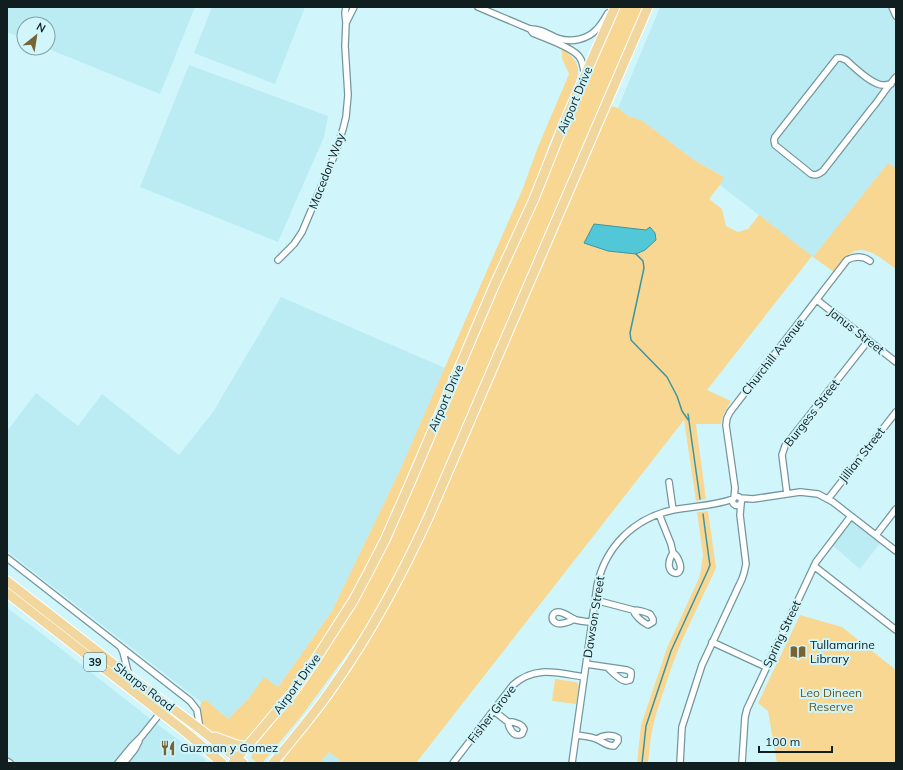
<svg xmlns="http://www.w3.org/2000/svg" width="903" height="770" font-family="Mulish,sans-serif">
  <rect width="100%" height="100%" fill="#d0f6fc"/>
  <path fill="#bbebf3" d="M7 7H195L160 94 46 48H48V24H24V39L7 32Z
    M212 7H305L275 84 194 53Z
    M660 7H896V168L888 163 813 257 720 185 723 176 694 160 641 120 628 116 618 108Z
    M189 65 328 116 324 137 278 242 140 187Z
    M281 297 445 368 401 468 332 611 278 687 264 678 248 699 228 719 206 700 201 702 7 551V431L36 393 78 426 102 394 179 455 213 412Z
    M852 520 881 542 860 569 832 545Z
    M7 608 37 630 157 724 206 760 204 763H7Z
    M329 752 343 763H320Z"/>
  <path fill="#f7d792" d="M618 7H644L412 542 375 616 303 714 270 754 263 762 258 763 251 758 255 746 259 738 354 605Z
    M562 49C570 54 579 62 578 72 578 75 576 79 576 82L548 147 541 169 376 550C358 583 341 616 321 646 300 678 276 707 252 736 248 739 245 741 240 742 233 743 208 731 203 724 199 719 200 709 201 702L206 700 228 719 248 699 264 677 278 687 332 611 401 468 523 188 538 147 569 74 562 58Z
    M611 106 618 108 628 116 641 120 694 160 724 177 720 185 709 199 722 209 726 226 738 232 748 229 759 215 812 256 707 390 731 401 723 415 721 424H696L706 499 696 501 684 420 416 763H343L329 752 320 763H282L285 757 324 709 343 682 357 661 365 644 401 583 432 521 461 451 489 389Z
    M888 163 896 168V269C884 261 866 243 851 253 845 257 839 266 834 272L813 257Z
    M708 511 716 568 683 638 673 663 656 714 651 736 648 763H637L641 725 667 648 700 576 703 555 697 512Z
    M800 615 842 627 896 670V761L894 763H777L768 711 758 703Z
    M555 679 576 682 579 685 576 704 552 701Z"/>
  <path fill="#51c7d8" stroke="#3e94a1" d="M594 224 646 230 650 227 655 233 656 240 645 250 636 254 608 251 584 243Z"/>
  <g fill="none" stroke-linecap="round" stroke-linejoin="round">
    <path stroke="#3e94a1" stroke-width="1.5" d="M636 254 643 261 644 268 630 333 631 340 667 377 677 396 682 411 689 421 700 499
      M688 414 689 420
      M642 763 646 726 671 651 708 570 710 565 709 559 703 514"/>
    <defs>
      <path id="street" d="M478 7 530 29C539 28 548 34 557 38 571 43 587 40 597 29 602 24 605 18 608 13L613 12
        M892 7 896 16
        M346 23 354 7
        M530 29 533 33C544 38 575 48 580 58 583 62 584 71 585 76
        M891 84C889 84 887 85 884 85 873 86 854 67 846 60L841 58H837L775 137 774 140 775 145 811 174C816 176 819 174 823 171L872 108C876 104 878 100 882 95 886 89 891 83 896 77
        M278 260 294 244 302 232 335 154 343 129 346 117 348 95 345 46 346 23 345 13 346 7
        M817 300 896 362
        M669 482 673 510
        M787 494 782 455 785 446 868 341
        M732.5 501a4.5 4.5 0 1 1 9 0a4.5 4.5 0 1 1-9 0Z
        M734 498 735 488 726 425 727 418 730 412 847 260C855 256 863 256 870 261
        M741 498 753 499 800 492 818 494 833 502 896 551
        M828 499 896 412
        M659 514 671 544 673 553C677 555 677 557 679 561 687 581 659 575 673 553
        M876 535 896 509
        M7 558 190 701 197 710 200 729
        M814 566 896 630
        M595 600 633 610C639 610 645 612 650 614L653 619V622L648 625C642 622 635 616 633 610
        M574 619C570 622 560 625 556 623 550 620 552 612 558 612 565 612 570 618 576 620 581 621 587 622 592 622
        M712 642 766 667
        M121 648 123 652 129 676
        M586 664 627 670 631 672V676L630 680C628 680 627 681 626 681 622 682 611 671 608 668
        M494 711 508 722H513L519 724 522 726 524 729 522 734C514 738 509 729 508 722
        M576 735C582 736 590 736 596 739 602 741 606 746 614 746L618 741V738C612 734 603 735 597 739
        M7 761 10 763
        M118 763 132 746 141 737 162 711
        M124 763 135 749 139 741
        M453 763 513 685C535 665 558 673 584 677
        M572 763 597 586C605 547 634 518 673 510 693 506 714 506 733 499
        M680 763 682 727 702 665 742 579 744 573 746 564 740 515 741 504
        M742 763 745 717 747 709 816 562 851 516"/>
      <path id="primary" d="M7 581 129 676 200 729 243 763
        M7 593 183 730 222 763
        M215 737 237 745 247 747
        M233 763 293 692 312 665 353 601 368 573 385 540 411 481 494 286 534 199 567 116 615 7
        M273 763C295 737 316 712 335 684 372 631 402 575 429 516L648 7"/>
    </defs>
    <use href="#street" stroke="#73969c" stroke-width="8"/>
    <use href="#primary" stroke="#fff" stroke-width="11"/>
    <use href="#street" stroke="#fff" stroke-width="5.5"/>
    <use href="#primary" stroke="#f1d79d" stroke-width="9"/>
  </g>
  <defs>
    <symbol id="library-bare" viewBox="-9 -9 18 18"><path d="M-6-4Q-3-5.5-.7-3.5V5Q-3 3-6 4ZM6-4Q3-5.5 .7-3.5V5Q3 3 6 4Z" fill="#796333" stroke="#d0f6fc" stroke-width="2.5" paint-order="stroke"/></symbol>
    <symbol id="restaurant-bare" viewBox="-9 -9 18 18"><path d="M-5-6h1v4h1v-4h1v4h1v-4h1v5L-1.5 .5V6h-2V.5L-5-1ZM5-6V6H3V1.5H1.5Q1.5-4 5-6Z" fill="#796333" stroke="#d0f6fc" stroke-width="2.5" paint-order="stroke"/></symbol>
  </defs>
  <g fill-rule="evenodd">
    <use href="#library-bare" x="787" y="641" width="22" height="22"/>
    <use href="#restaurant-bare" x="157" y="737" width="22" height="22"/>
  </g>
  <g text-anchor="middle" stroke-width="4" stroke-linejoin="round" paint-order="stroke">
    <rect fill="#d0f6fc" stroke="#4a5f62" stroke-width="1" x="84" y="653" width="22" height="18" rx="3"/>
    <g font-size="11" font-weight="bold" fill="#101e20">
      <text x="95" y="666">39</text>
    </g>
    <g font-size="12" fill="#101e20" stroke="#d0f6fc">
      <text transform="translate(575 100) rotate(-67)" y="4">Airport Drive</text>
      <text transform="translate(327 171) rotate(-69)" y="4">Macedon Way</text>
      <text transform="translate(856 331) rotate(38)" y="4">Janus Street</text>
      <text transform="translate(773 357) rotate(-52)" y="4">Churchill Avenue</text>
      <text transform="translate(446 398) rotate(-67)" y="4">Airport Drive</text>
      <text transform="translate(812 413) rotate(-52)" y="4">Burgess Street</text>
      <text transform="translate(862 455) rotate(-52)" y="4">Jillian Street</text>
      <text transform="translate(594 617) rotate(-81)" y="4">Dawson Street</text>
      <text transform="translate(782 634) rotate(-65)" y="4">Spring Street</text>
      <text transform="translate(297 684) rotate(-54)" y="4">Airport Drive</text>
      <text transform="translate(144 687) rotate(37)" y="4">Sharps Road</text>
      <text transform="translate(492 714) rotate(-52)" y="4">Fisher Grove</text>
    </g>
    <g font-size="12" fill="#101e20" stroke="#d0f6fc" text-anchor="start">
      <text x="810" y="649">Tullamarine<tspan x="810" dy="14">Library</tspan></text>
      <text x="180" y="752">Guzman y Gomez</text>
    </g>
    <g font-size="12" fill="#6b5216" stroke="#d0f6fc">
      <text x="831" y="697">Leo Dineen<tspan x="831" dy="14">Reserve</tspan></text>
    </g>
  </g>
  <rect width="903" height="770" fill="none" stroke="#101e20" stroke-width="16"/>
  <g transform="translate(36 36) rotate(30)"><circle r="19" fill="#d0f6fc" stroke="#83a0a4"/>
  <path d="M0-3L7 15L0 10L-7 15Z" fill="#796333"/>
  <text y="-6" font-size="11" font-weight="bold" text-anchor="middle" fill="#101e20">N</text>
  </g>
  <path d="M759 746v6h73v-6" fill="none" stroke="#101e20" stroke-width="2"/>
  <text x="765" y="746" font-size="12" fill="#101e20" stroke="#d0f6fc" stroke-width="3" paint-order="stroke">100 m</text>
</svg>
